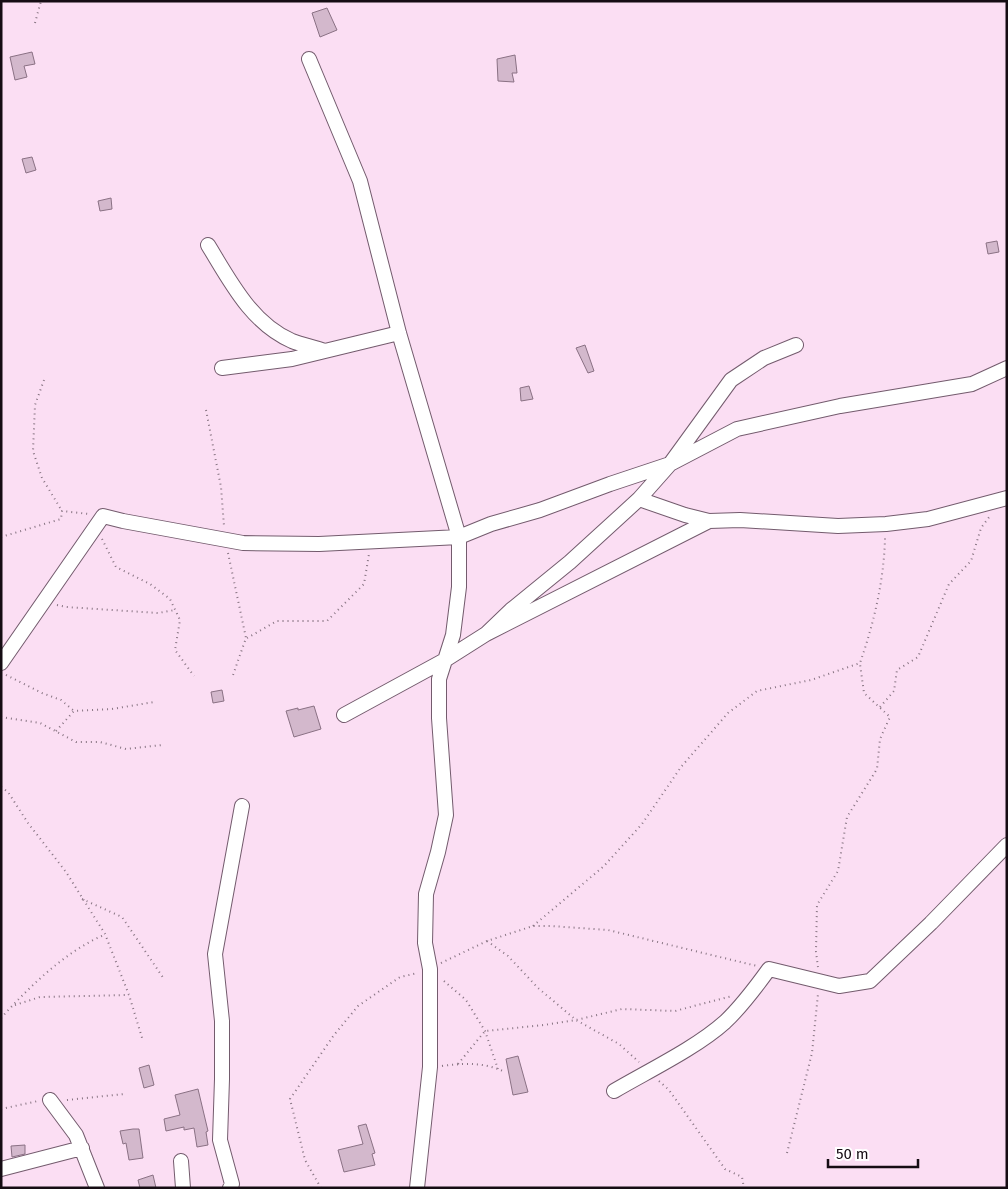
<svg xmlns="http://www.w3.org/2000/svg" width="1008" height="1189" font-family="'Fira Sans',sans-serif">
  <rect width="100%" height="100%" fill="#fbdef3"/>
  <path fill="#d3b8cc" stroke="#8a7184" d="M327 8 337 30 320 37 312 13Z
    M32 52 35 64 24 66 27 77 15 80 10 57Z
    M515 55 517 73H512L514 82 498 81 497 59Z
    M32 157 36 170 26 173 22 159Z
    M111 198 112 209 100 211 98 201Z
    M997 241 999 252 988 254 986 243Z
    M585 345 594 371 588 373 576 348Z
    M529 386 533 399 521 401 520 388Z
    M222 690 224 701 213 703 211 692Z
    M314 706 321 729 294 737 286 711 298 708V710Z
    M518 1056 528 1092 513 1095 506 1059Z
    M149 1065 154 1085 144 1088 139 1068Z
    M198 1089 208 1131 206 1132 208 1145 197 1147 194 1128 184 1130V1127L166 1131 164 1119 180 1115 175 1095Z
    M366 1124 375 1153 372 1154 375 1165 344 1172 338 1150 363 1144 358 1126Z
    M133 1129H139L143 1158 129 1160 126 1143 123 1144 120 1131Z
    M25 1145V1154L12 1157 11 1146Z
    M153 1175 156 1188H140L138 1180Z"/>
  <g fill="none" stroke-linecap="round" stroke-linejoin="round">
    <defs>
      <path id="minor" d="M309 59 360 181 399 333 459 537V587L453 635 439 679V718L446 815 438 852 426 894 425 943 430 969V1067L417 1188
        M208 245C230 281 251 323 292 341 302 345 314 347 325 351
        M222 368 292 359 399 333
        M639 499 685 515 709 521 740 520 838 526 886 524 928 519 1007 498
        M486 634 511 610 570 562 639 499 670 464 731 380 764 358 796 345
        M1 663 103 516 123 521 243 543 319 544 459 537 491 524 540 510 610 484 670 464 737 429 840 406 972 384 1007 368
        M344 715 445 660 486 634 709 521
        M614 1091C648 1071 696 1048 725 1022 742 1006 756 987 769 969L839 986 870 981 931 923 1007 845
        M50 1100 76 1135 97 1188
        M181 1161 183 1188
        M1 1169 82 1148
        M230 1188 232 1184 220 1140 222 1079V1021L215 954 242 806"/>
    </defs>
    <use href="#minor" stroke="#735b6d" stroke-width="16"/>
    <path stroke="#877482" stroke-width="2" stroke-dasharray="1 4" stroke-linecap="butt" d="M35 23 41 1
      M44 380 35 405 33 451 42 478 62 511
      M206 410 221 487 224 526
      M1 537 61 519 62 511 89 514
      M102 539 116 567 150 584 170 599 180 620 175 650 194 676
      M228 553 246 638 233 675
      M57 605 66 607 158 613 175 610
      M247 638 277 621H327L364 584 369 554
      M6 675 42 693 61 700 74 711
      M880 707 894 691 897 670 918 657 949 584 971 561 981 528 990 516
      M1 717 40 723 76 742H100L126 749 162 745
      M56 731 74 711 112 709 154 702
      M1 787 8 792 28 823 66 872 105 934 129 995 143 1041
      M82 899 122 917 164 979
      M533 926 604 866 642 824 681 767 728 713 757 691 811 680 860 663C874 623 884 580 885 538
      M487 941 508 956 538 988 576 1020 619 1044 639 1062
      M441 963 487 941 533 926H551L608 930 757 966
      M818 967 816 952 817 905 838 871 847 817 877 769 880 739 890 717 864 693 860 664
      M444 981 466 1000 485 1031 498 1069
      M15 1005 40 997 129 995
      M1 1018C29 987 66 951 104 935
      M458 1064 485 1031 544 1025 576 1020 622 1009 675 1011 732 996
      M442 1066C465 1063 484 1062 505 1072
      M659 1081 669 1090 725 1169 742 1177 744 1188
      M67 1100 124 1094
      M1 1109 38 1101
      M787 1153 812 1053 818 994
      M321 1188 305 1160 290 1099 334 1035 358 1006 400 977 418 973"/>
    <use href="#minor" stroke="#fff" stroke-width="14"/>
  </g>
  <rect width="1008" height="1189" fill="none" stroke="#150c13" stroke-width="5"/>
  <path d="M828 1159v8h90v-8" fill="none" stroke="#150c13" stroke-width="2.5"/>
  <text x="836" y="1159" font-size="15" fill="#150c13" stroke="#ffffff" stroke-width="4" paint-order="stroke">50 m</text>
</svg>
